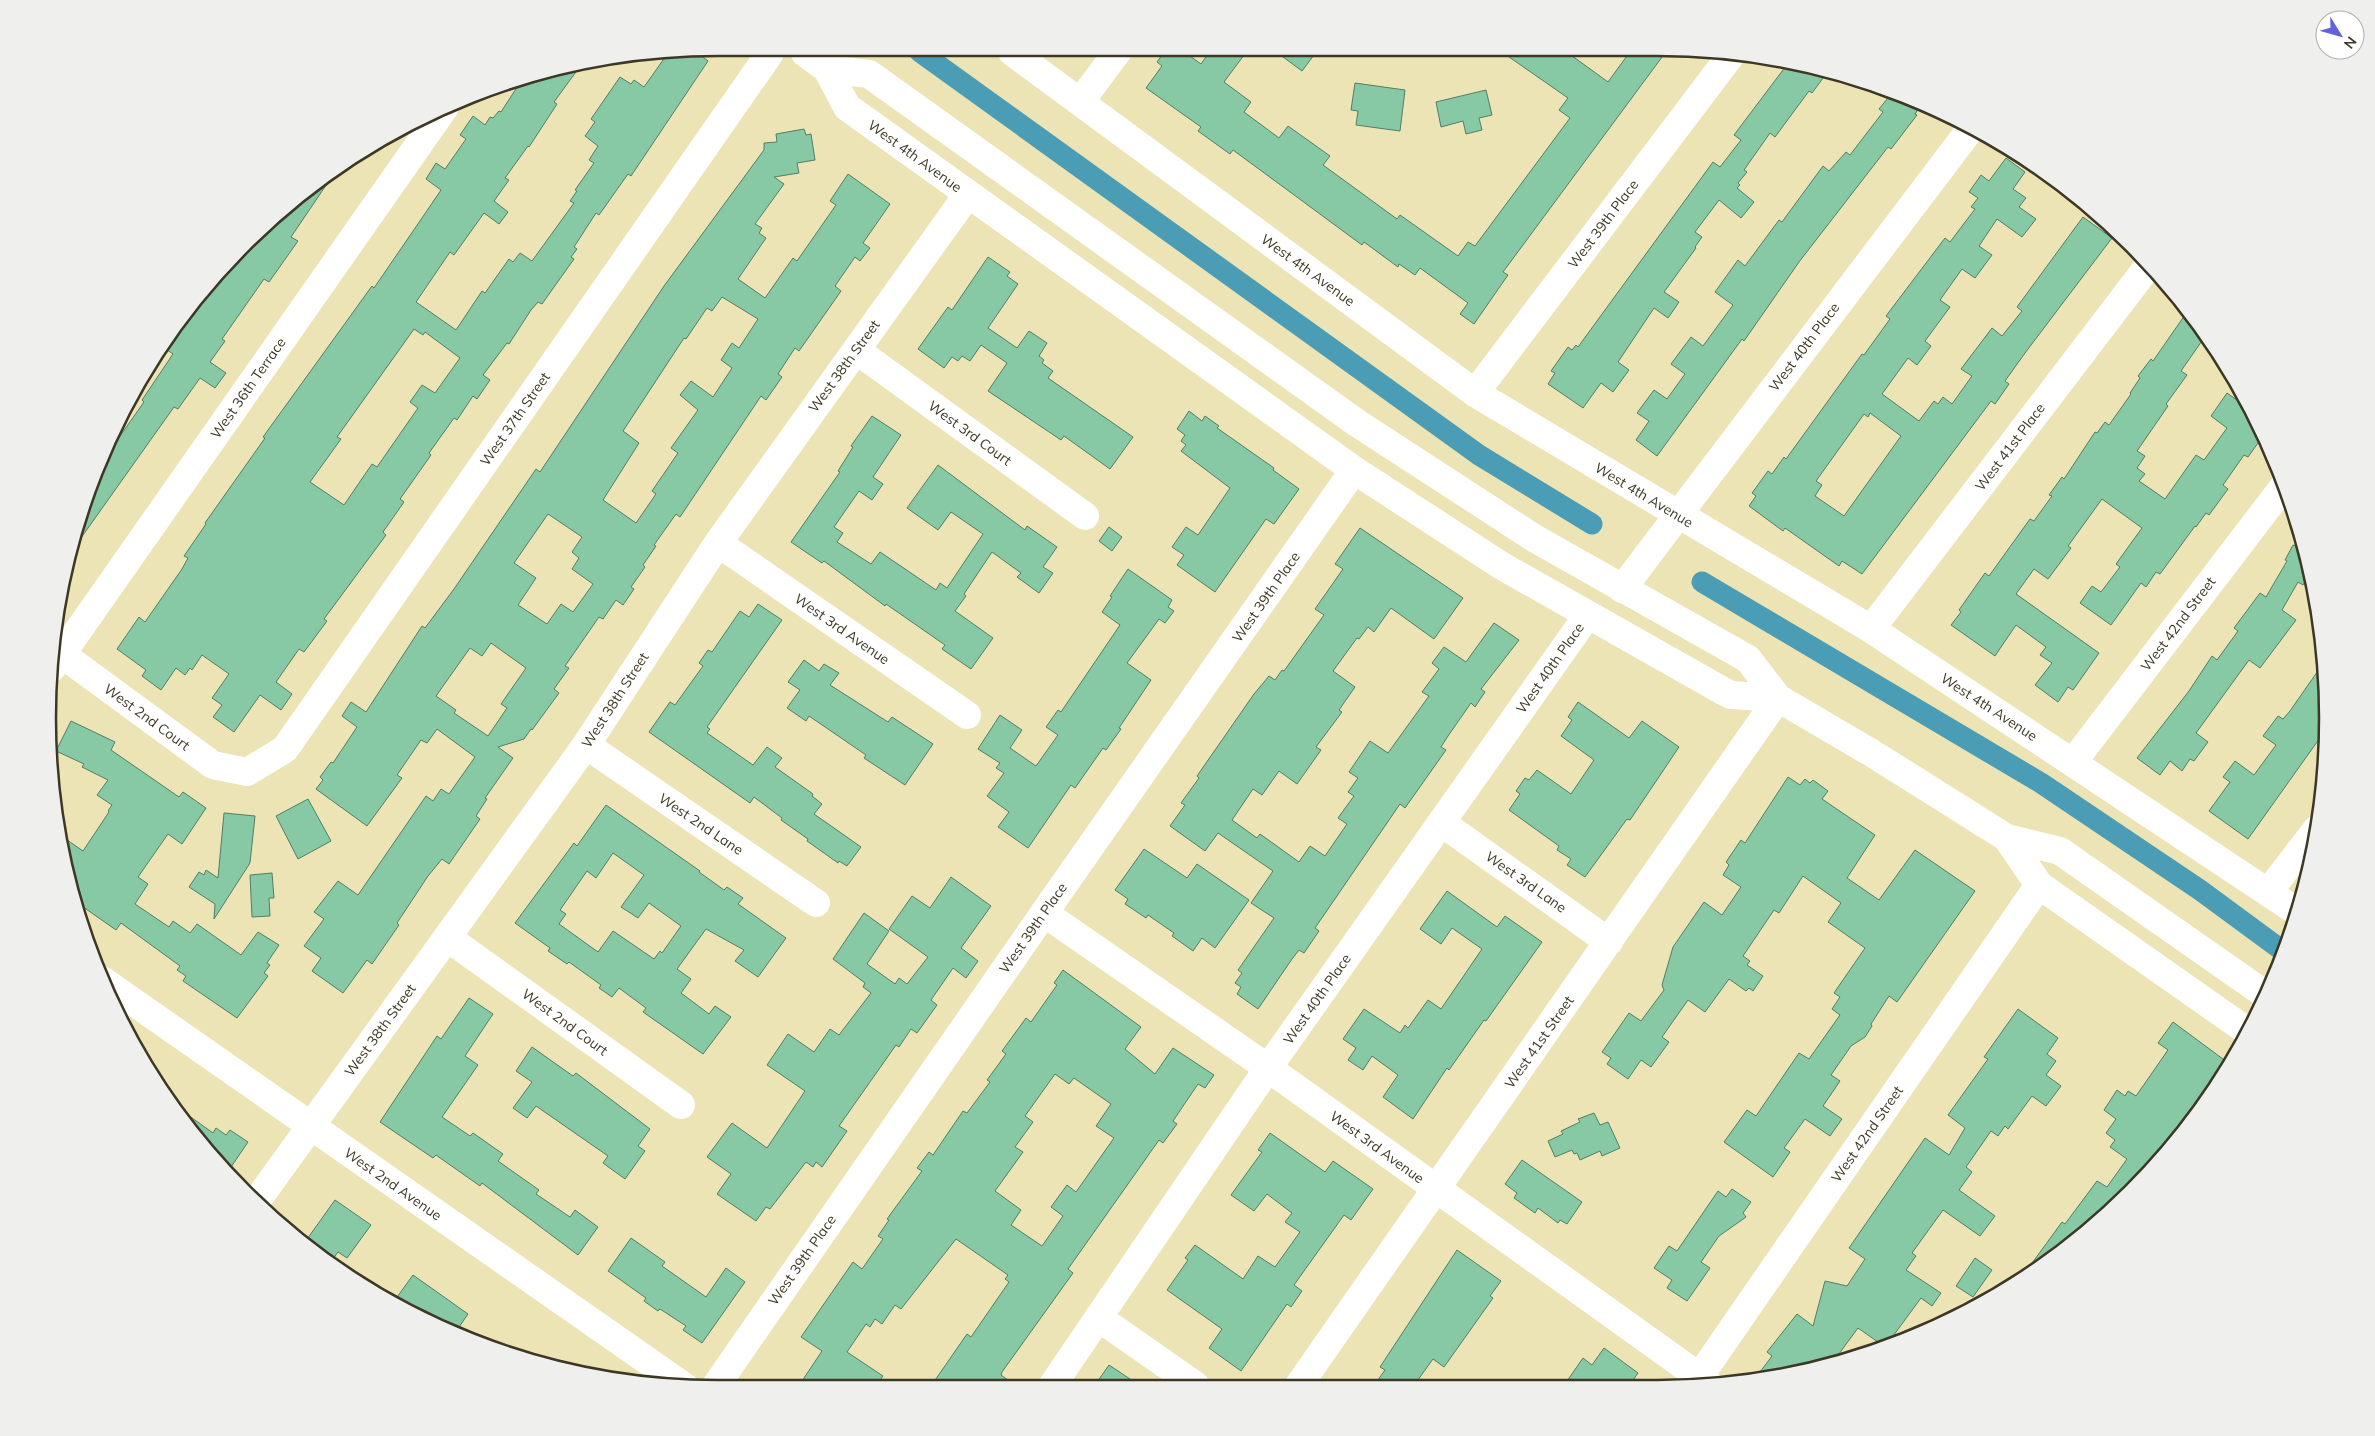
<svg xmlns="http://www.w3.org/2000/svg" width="2375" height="1436" font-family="Mulish,sans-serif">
  <rect width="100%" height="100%" fill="#ece4b4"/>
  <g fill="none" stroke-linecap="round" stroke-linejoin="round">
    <path stroke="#4a9db4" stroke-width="21" d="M920 52 1479 455 1592 524
      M1702 582 2041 783 2200 890 2283 951"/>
  </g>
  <path fill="#86c9a4" stroke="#527e66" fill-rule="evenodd" d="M1632 49H1668L1503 272 1508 275 1474 324 1460 314 1468 303 1420 268 1415 275 1399 264 1398 267 1364 242 1362 245 1233 150 1230 154 1198 131 1201 127 1146 88 1162 66 1157 62 1165 51H1183L1201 64 1210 51H1247L1224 82 1251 102 1244 112 1279 138 1288 126 1330 156 1323 165 1397 219 1400 215 1458 256 1468 242 1475 246 1570 118 1559 110 1568 98 1499 50H1564L1608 82Z
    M1275 51H1317L1302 71Z
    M668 53H698L708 61 631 176 628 174 599 215 596 213 574 247 577 249 571 257 574 259 542 304 538 302 531 310 509 344 507 343 483 375 490 380 477 399 473 396 457 420 454 418 429 453 431 455 400 499 404 502 383 532 386 535 324 619 327 621 304 652 299 649 276 682 292 694 281 710 260 695 234 732 213 717 222 705 212 698 229 674 202 655 192 670 190 668 185 675 176 668 161 690 142 676 146 670 117 649 139 617 145 622 182 569 188 558 184 556 206 524 205 523 265 438 263 437 372 286 374 288 422 218 441 190 426 179 436 163 445 169 466 139 460 135 473 116 485 125 490 117 493 118 499 111 501 112 523 78 581 65 554 102 557 104 529 147 528 146 505 178 509 180 494 201 508 212 499 224 484 213 454 255 450 252 416 302 456 330 482 291 485 293 509 259 513 262 520 253 532 261 574 203 570 201 577 191 575 190 594 163 589 160 598 146 585 136 595 122 591 119 620 77 631 84 634 80 644 87ZM414 329 423 335 425 332 460 358 435 393 422 385 410 402 418 408 377 467 372 464 344 505 310 482 341 439 337 437Z
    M1786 66 1826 74 1812 93 1809 91 1775 137 1770 133 1744 170 1747 172 1738 183 1740 185 1737 188 1754 202 1741 218 1719 200 1695 232 1702 237 1695 247 1696 248 1664 292 1679 302 1668 318 1654 308 1618 362 1629 370 1613 392 1601 383 1583 408 1548 384 1555 373 1551 371 1568 347 1572 350 1576 345 1578 347 1713 162 1720 167 1741 140 1734 135Z
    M1355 83 1405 90 1400 131 1356 125 1358 111 1351 110Z
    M1486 90 1492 115 1479 118 1482 130 1466 134 1463 121 1441 127 1436 102Z
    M1892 93 1920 106 1915 114 1917 115 1891 149 1888 147 1799 262 1744 341 1742 339 1657 456 1636 440 1649 421 1637 413 1654 390 1667 399 1685 374 1671 364 1691 337 1703 346 1733 305 1715 292 1738 260 1745 266 1779 220 1782 222 1823 166 1829 171 1846 152 1850 155 1883 112 1879 109Z
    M804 129 806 135 811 134 815 160 797 163 799 173 774 177 784 184 755 224 762 228 759 233 766 238 738 279 765 298 793 258 797 261 836 205 830 201 848 174 890 204 863 243 870 248 860 261 855 257 835 286 841 291 799 351 795 348 778 374 782 377 766 400 761 396 680 517 676 514 654 545 656 546 643 565 645 567 631 587 634 589 623 605 616 600 603 619 599 617 565 666 569 668 554 689 559 693 532 730 531 729 524 739 498 747 513 758 485 798 487 799 476 816 480 819 449 864 442 859 428 876 397 923 399 925 372 964 367 960 343 993 312 971 321 958 304 946 324 919 314 912 338 881 358 895 426 796 433 801 441 789 449 794 475 757 437 729 427 743 421 740 397 775 402 778 367 826 316 789 323 780 320 777 331 762 333 763 357 727 342 716 351 702 366 712 422 626 425 628 454 589 536 469 540 472 664 286 764 150V143L777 142 776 134ZM722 297 758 319 739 348 732 343 721 360 732 368 713 397 691 381 680 395 698 410 671 448 678 453 652 491 656 494 636 523 603 500 639 443 623 431 684 338 686 339 707 308 712 311ZM548 514 582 537 572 552 579 558 572 569 593 584 573 612 561 604 547 624 518 605 536 578 514 563ZM491 643 526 668 501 704 507 708 488 736 454 713 456 710 436 696 470 648 482 656Z
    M2006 158 2025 172 2013 189 2026 198 2019 207 2036 219 2022 237 1997 219 1979 246 1992 255 1975 278 1962 269 1940 300 1950 307 1925 341 1931 346 1917 365 1908 358 1882 394 1919 421 1934 401 1938 404 1943 397 1952 404 1972 376 1961 369 1992 328 2002 336 2022 311 2017 307 2083 217 2112 238 2025 353 2005 381 2009 384 1995 404 1991 401 1862 574 1842 561 1839 566 1785 528 1783 531 1749 506 1756 496 1752 493 1768 471 1772 474 1784 457 1786 459 1862 354 1864 355 1890 319 1886 316 1945 238 1950 242 1975 209 1971 207 1978 198 1969 192 1981 175 1989 181ZM1870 413 1901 436 1844 516 1815 496 1822 485 1816 481 1864 414 1868 417Z
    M337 169 291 237 298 241 269 282 264 279 222 339 225 341 210 362 226 373 215 388 200 378 178 409 174 407 71 552 83 503 117 434 120 436 144 402 142 400 173 354 163 347 181 320 244 244 310 186Z
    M988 257 1010 272 1007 276 1018 284 988 328 1017 348 1029 331 1047 343 1039 356 1044 360 1042 363 1053 371 1048 378 1133 437 1110 469 1064 436 1061 440 988 391 1007 363 981 345 970 361 962 356 958 361 952 357 944 368 918 349 948 307 952 310Z
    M2187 312 2206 335 2181 371 2187 375 2166 404 2168 406 2137 451 2145 456 2137 468 2145 474 2139 481 2165 499 2196 455 2204 460 2227 428 2211 416 2227 393 2247 407 2263 436 2248 457 2244 455 2223 485 2228 489 2209 515 2206 513 2196 527 2195 526 2160 574 2156 572 2146 587 2141 583 2111 625 2080 603 2092 586 2101 592 2120 567 2116 564 2142 528 2102 499 2068 546 2071 548 2048 579 2034 569 2016 594 2099 653 2073 690 2068 687 2058 702 2035 685 2052 663 2040 655 2046 647 2016 625 1995 656 1951 625 1961 612 1959 610 1985 573 1989 576 2030 519 2034 521 2052 496 2049 495 2062 477 2064 479 2095 432 2097 433 2105 422 2109 425 2131 394 2130 393 2140 378 2138 376 2151 359 2153 361Z
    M1189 411 1202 421 1205 416 1219 426 1217 428 1274 468 1273 470 1299 489 1274 524 1266 519 1215 592 1177 565 1184 555 1172 547 1186 527 1198 535 1230 488 1181 451 1186 445 1181 441 1185 435 1177 429Z
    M872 416 901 435 873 477 883 484 872 500 859 491 834 527 843 533 837 542 871 564 880 552 936 590 940 583 947 588 983 534 951 512 938 530 907 508 938 465 1025 530 1027 526 1057 547 1043 567 1053 573 1039 593 1017 577 1021 573 992 552 964 594 966 596 955 611 993 638 971 669 942 649 945 645 886 604 885 606 824 561 822 563 791 542 840 472 838 471 853 447 851 446Z
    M1109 527 1122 537 1112 551 1099 541Z
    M1360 528 1463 598 1434 639 1391 608 1374 632 1368 627 1359 639 1357 638 1333 671 1355 687 1339 710 1342 712 1316 747 1321 750 1297 784 1279 771 1262 795 1253 789 1232 820 1257 838 1260 834 1299 862 1310 846 1325 856 1347 824 1338 818 1354 796 1348 792 1358 778 1349 772 1370 741 1388 753 1429 696 1422 692 1439 669 1432 663 1444 647 1466 662 1494 623 1519 640 1481 689 1485 692 1475 707 1471 703 1448 736 1441 747 1446 750 1405 808 1400 804 1315 928 1319 931 1304 953 1299 950 1292 959 1258 1009 1237 994 1241 987 1235 983 1242 973 1238 970 1274 918 1251 903 1273 871 1218 833 1205 851 1170 826 1185 805 1181 803 1199 778 1197 776 1254 694 1269 676 1275 680 1282 670 1284 671 1324 615 1315 609 1343 569 1335 564Z
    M2300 539 2310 573 2303 585 2298 582 2282 610 2296 620 2260 668 2249 660 2196 733 2208 742 2194 761 2190 759 2182 771 2170 761 2160 775 2137 758 2189 691 2212 656 2217 660 2238 631 2234 628 2260 593 2266 597 2287 561 2285 560 2293 545 2296 546Z
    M1128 569 1172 600 1168 607 1174 611 1165 623 1159 619 1127 663 1151 680 1119 728 1121 729 1106 750 1103 748 1075 788 1071 785 1028 848 998 827 1009 812 987 796 1004 773 996 768 1000 763 978 749 1000 715 1022 730 1010 748 1036 766 1058 735 1046 727 1058 710 1061 712 1120 625 1102 612 1112 597 1110 596Z
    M758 604 782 620 707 727 710 729 707 733 753 765 767 747 782 758 775 767 813 794 812 796 822 804 814 814 861 847 847 866 839 861 838 863 807 841 808 839 781 820 782 818 754 797 750 803 649 732 670 702 675 705 703 666 699 663 708 650 712 652 740 611 749 617Z
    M804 660 819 671 824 664 839 673 830 685 888 722 892 717 933 744 905 785 864 758 866 755 809 716 806 721 787 708 800 690 788 682Z
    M2322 665 2327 728 2248 839 2209 811 2230 782 2223 777 2235 761 2254 775 2276 745 2263 736 2278 716 2283 719 2290 711Z
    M1578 702 1629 738 1642 721 1679 747 1630 820 1627 819 1585 877 1567 865 1571 859 1557 850 1559 846 1509 810 1520 794 1516 791 1525 778 1529 780 1537 770 1571 794 1594 760 1561 736 1572 720 1568 717Z
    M71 721 115 742 111 750 179 797 183 792 206 808 182 844 168 834 138 877 148 884 135 904 169 927 173 921 190 933 197 924 241 955 258 932 279 945 267 963 270 965 264 973 268 976 237 1018 183 981 186 976 177 970 180 966 121 923 116 930 76 902 60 835 83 851 109 812 108 811 112 805 97 795 108 780 82 767 84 764 56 751Z
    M1788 777 1800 785 1805 779 1810 783 1813 780 1828 791 1822 799 1875 835 1847 878 1879 900 1915 850 1975 891 1897 1002 1889 996 1871 1024 1872 1026 1865 1037 1851 1046 1831 1075 1840 1081 1823 1106 1842 1119 1830 1136 1805 1119 1784 1148 1790 1152 1773 1177 1724 1142 1747 1110 1756 1116 1799 1053 1809 1059 1840 1015 1832 1009 1840 997 1834 993 1865 948 1828 922 1841 903 1803 876 1779 913 1774 910 1743 956 1750 961 1747 965 1763 976 1753 991 1749 988 1746 991 1729 979 1705 1012 1688 1000 1662 1037 1669 1042 1651 1067 1641 1060 1628 1079 1607 1064 1611 1058 1602 1052 1629 1013 1641 1021 1664 990 1662 985 1673 947 1704 902 1722 915 1741 887 1723 875 1729 865 1726 862 1741 840 1745 843Z
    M308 799 331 841 298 859 276 816Z
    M606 805 700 871 699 872 724 890 727 887 743 898 738 904 786 938 758 977 735 961 744 950 706 929 677 969 691 979 681 993 709 1014 715 1006 731 1017 703 1054 643 1012 646 1008 619 988 612 997 599 988 601 985 569 962 567 964 548 951 550 948 515 923 574 843 577 846ZM613 853 644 875 621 907 638 918 649 903 681 926 662 953 660 951 654 959 613 931 598 952 559 924 566 914 560 910 587 871 596 878Z
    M224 813 255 816 250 863 214 919 215 904 189 887 199 872 204 875 206 870 218 878Z
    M1144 849 1187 878 1197 864 1249 900 1215 948 1202 938 1193 951 1172 936 1174 933 1148 915 1146 918 1125 904 1128 899 1115 890Z
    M272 873 274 898H269L270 916 252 917 250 875Z
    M951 877 991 906 961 948 978 961 966 978 953 968 931 1000 937 1005 917 1033 911 1029 899 1047 896 1045 839 1126 847 1131 822 1167 816 1162 813 1167 806 1162 770 1209 766 1207 756 1221 717 1194 731 1174 707 1157 732 1123 767 1148 805 1091 767 1065 788 1034 814 1052 830 1029 839 1035 871 993 863 987 865 983 833 959 864 913 889 931 867 964 895 984 899 978 907 984 928 957 889 929 912 896 930 908Z
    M1447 891 1497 927 1505 916 1542 942 1486 1021 1484 1020 1449 1070 1447 1068 1413 1119 1383 1097 1398 1075 1372 1056 1363 1070 1348 1060 1356 1048 1343 1039 1364 1009 1400 1033 1405 1025 1408 1028 1428 1000 1441 1009 1482 949 1452 928 1441 944 1420 929Z
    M1063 970 1141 1027 1125 1049 1155 1074 1173 1048 1214 1075 1205 1088 1198 1084 1173 1121 1177 1124 1163 1143 1159 1140 1068 1269 1073 1273 1002 1372 1001 1375 1016 1386H931L967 1334 971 1337 1009 1282 1005 1279 1008 1275 956 1239 901 1309 895 1305 882 1324 875 1319 870 1327 866 1324 847 1352 883 1376 876 1386 798 1387 822 1351 801 1337 853 1262 862 1269 883 1239 878 1236 889 1220 887 1219 922 1171 917 1168 929 1152 933 1155 963 1111 967 1113 990 1082 987 1080 1006 1054 1002 1051 1026 1018 1031 1022 1057 985 1054 983ZM1055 1074 1069 1084 1074 1078 1111 1104 1096 1126 1114 1138 1076 1192 1067 1185 1051 1207 1063 1216 1042 1246 1011 1225 1021 1210 995 1191 1023 1152 1015 1147 1033 1122 1025 1116Z
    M469 998 493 1014 465 1056 478 1065 442 1117 470 1136 473 1133 503 1154 498 1161 539 1190 536 1194 570 1217 575 1210 598 1227 578 1255 482 1183 480 1186 436 1155 433 1158 380 1122 437 1036 441 1039Z
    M2018 1009 2058 1038 2047 1054 2056 1061 2046 1075 2061 1086 2046 1106 2032 1096 2008 1129 2005 1126 1998 1136 1991 1131 1966 1167 1972 1172 1959 1190 1995 1216 1980 1236 1943 1210 1912 1253 1916 1256 1906 1270 1941 1293 1932 1306 1921 1298 1885 1347 1858 1328 1833 1362 1754 1380 1772 1356 1767 1352 1797 1314 1813 1326 1825 1281 1847 1286 1865 1259 1849 1248 1925 1138 1949 1155 1965 1128 1948 1115 1988 1059 1984 1057Z
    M2173 1022 2227 1062 2216 1079 2220 1081 2214 1091 2099 1222 2029 1272 2027 1270 2062 1222 2065 1224 2097 1181 2107 1187 2127 1159 2110 1147 2115 1140 2106 1133 2116 1119 2104 1110 2117 1090 2125 1096 2128 1091 2136 1096 2168 1050 2158 1043Z
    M532 1047 573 1076 576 1073 650 1129 638 1146 645 1151 625 1179 603 1163 608 1156 536 1106 527 1118 513 1108 532 1082 516 1071Z
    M181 1110 213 1133 216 1128 226 1135 230 1130 248 1142 227 1173 186 1126 178 1113Z
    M1594 1113 1600 1125 1608 1122 1620 1148 1602 1156 1600 1151 1580 1160 1577 1153 1574 1154 1572 1150 1555 1157 1548 1141 1563 1134 1561 1131 1580 1122 1578 1119Z
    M1270 1133 1325 1172 1333 1161 1373 1189 1351 1220 1344 1215 1294 1285 1302 1291 1291 1307 1287 1304 1241 1371 1209 1348 1222 1329 1167 1290 1188 1260 1185 1258 1195 1245 1243 1279 1258 1256 1275 1267 1300 1232 1285 1222 1292 1213 1267 1194 1254 1211 1231 1195 1262 1152 1258 1150Z
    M1522 1160 1582 1202 1567 1224 1560 1220 1558 1223 1538 1208 1535 1213 1514 1198 1517 1193 1505 1184Z
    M1732 1189 1751 1202 1743 1213 1746 1217 1719 1236 1701 1262 1710 1268 1687 1301 1667 1288 1672 1280 1654 1268 1669 1246 1677 1251 1718 1191 1726 1197Z
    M335 1200 371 1225 347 1258 338 1252 330 1263 305 1242Z
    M631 1238 665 1262 662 1266 706 1297 726 1268 745 1282 702 1343 683 1330 686 1326 660 1309 658 1311 644 1301 646 1298 608 1271Z
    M1457 1250 1501 1281 1490 1296 1493 1298 1444 1367 1433 1359 1415 1384H1375L1385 1370 1380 1367Z
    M1975 1258 1992 1270 1973 1297 1956 1286Z
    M413 1275 468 1314 457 1330 395 1300Z
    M1604 1348 1638 1373 1631 1383 1565 1384 1583 1358 1592 1365Z
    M1109 1365 1139 1385H1095Z"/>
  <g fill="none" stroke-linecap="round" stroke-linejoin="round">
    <path stroke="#fff" stroke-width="28" d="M1012 52 1475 393 1871 629 2296 911
      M1080 102 1118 51
      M856 350 1085 516
      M1475 393 1731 55
      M718 543 967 715
      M1622 589 1969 131
      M1871 629 2149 265
      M52 647 213 765 247 772 285 749 770 53
      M52 668 445 107
      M586 745 816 903
      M2073 762 2284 486
      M1442 823 1609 942
      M2269 891 2316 830
      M1044 913 1268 1068 1708 1383
      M448 938 681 1105
      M102 980 685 1387
      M256 1202 586 745 718 543 968 194
      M1099 1318 1195 1385
      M1695 1383 2039 885
      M1299 1385 1778 698
      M1052 1386 1268 1068 1587 616
      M715 1387 1044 913 1354 470"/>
    <path stroke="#fff" stroke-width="28" d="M805 53 827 69 847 107 1354 470 1502 566 1723 691 1731 695 1778 698
      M827 69 869 74 1357 423 1534 538 1748 659 1778 698 1870 752 2007 838 2060 851 2266 995
      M2007 838 2039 885 2247 1031"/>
  </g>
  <g text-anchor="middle" stroke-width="5" stroke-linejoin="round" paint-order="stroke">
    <g font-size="14" fill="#3c3825" stroke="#fff">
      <text transform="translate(915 156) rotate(36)" y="5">West 4th Avenue</text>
      <text transform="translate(1603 224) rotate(-53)" y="5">West 39th Place</text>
      <text transform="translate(1308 270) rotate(36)" y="5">West 4th Avenue</text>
      <text transform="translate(1804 347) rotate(-53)" y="5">West 40th Place</text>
      <text transform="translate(844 366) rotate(-54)" y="5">West 38th Street</text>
      <text transform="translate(248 388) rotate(-55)" y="5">West 36th Terrace</text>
      <text transform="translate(515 419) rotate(-55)" y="5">West 37th Street</text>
      <text transform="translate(970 433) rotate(36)" y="5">West 3rd Court</text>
      <text transform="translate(2010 447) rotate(-53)" y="5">West 41st Place</text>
      <text transform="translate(1644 495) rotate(31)" y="5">West 4th Avenue</text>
      <text transform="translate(1266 597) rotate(-55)" y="5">West 39th Place</text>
      <text transform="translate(2178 624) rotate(-53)" y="5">West 42nd Street</text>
      <text transform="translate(842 629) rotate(35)" y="5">West 3rd Avenue</text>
      <text transform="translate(1550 668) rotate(-55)" y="5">West 40th Place</text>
      <text transform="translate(615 700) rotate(-57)" y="5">West 38th Street</text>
      <text transform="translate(1989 707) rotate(33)" y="5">West 4th Avenue</text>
      <text transform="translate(147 717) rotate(36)" y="5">West 2nd Court</text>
      <text transform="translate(701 824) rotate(34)" y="5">West 2nd Lane</text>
      <text transform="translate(1526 882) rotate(35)" y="5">West 3rd Lane</text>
      <text transform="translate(1033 928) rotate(-55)" y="5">West 39th Place</text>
      <text transform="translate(1317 999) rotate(-55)" y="5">West 40th Place</text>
      <text transform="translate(565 1022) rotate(36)" y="5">West 2nd Court</text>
      <text transform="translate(380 1030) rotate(-54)" y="5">West 38th Street</text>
      <text transform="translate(1539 1042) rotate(-55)" y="5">West 41st Street</text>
      <text transform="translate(1867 1134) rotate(-55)" y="5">West 42nd Street</text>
      <text transform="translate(1377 1147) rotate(36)" y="5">West 3rd Avenue</text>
      <text transform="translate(393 1184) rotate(35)" y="5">West 2nd Avenue</text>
      <text transform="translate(802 1260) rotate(-55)" y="5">West 39th Place</text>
    </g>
  </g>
  <path d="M0 0H2375V1436H0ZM718 56H1657A662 662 0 0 1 2319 718V718A662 662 0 0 1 1657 1380H718A662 662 0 0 1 56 718V718A662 662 0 0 1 718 56Z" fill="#efefee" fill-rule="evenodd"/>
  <path fill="none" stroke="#3c3825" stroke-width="2.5" d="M718 56H1657A662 662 0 0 1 2319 718V718A662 662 0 0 1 1657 1380H718A662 662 0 0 1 56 718V718A662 662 0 0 1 718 56Z"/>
  <g transform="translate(2340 35) rotate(127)"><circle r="24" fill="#ffffff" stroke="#b1afa8"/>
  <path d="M0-4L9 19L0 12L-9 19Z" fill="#6261d9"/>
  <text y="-8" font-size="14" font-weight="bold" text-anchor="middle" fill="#3c3825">N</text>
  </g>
</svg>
